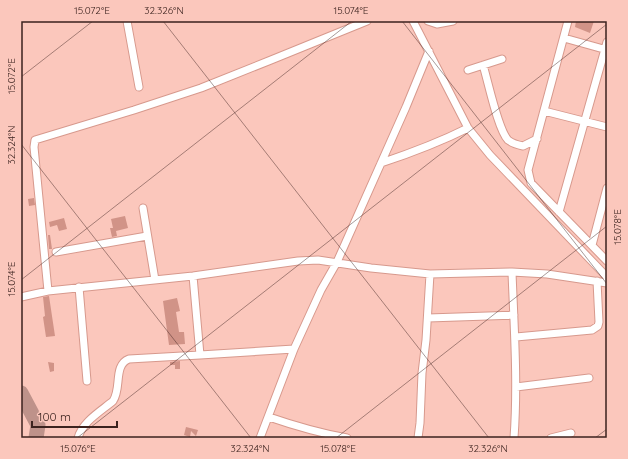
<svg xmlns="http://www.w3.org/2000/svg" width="628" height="459" font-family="Quicksand,sans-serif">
  <rect width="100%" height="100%" fill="#fbc7bc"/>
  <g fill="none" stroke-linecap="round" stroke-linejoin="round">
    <path stroke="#be928a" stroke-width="15" d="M21 393 38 425 36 438"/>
  </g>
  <path fill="#d19387" d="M576 21H594L590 33 575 27Z
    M34 198 35 205 29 206 28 199Z
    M125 216 128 228 116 231 117 236 112 237 110 228H113L111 219Z
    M64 218 67 229 59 231 57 225 50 227 49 222Z
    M48 235H50L52 249H49Z
    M49 296 55 336 46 337 43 317 45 316 43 297Z
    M177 298 180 311 176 312 179 332H184L185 344 169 345 163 301Z
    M180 361V369H175V365H170V362Z
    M48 362 54 363V371L50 372Z
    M186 427 198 430 196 436 191 431 190 437 184 435Z"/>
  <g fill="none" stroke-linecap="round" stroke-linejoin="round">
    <defs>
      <path id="minor" d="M127 21 139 87
        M413 21 468 128 490 155 607 277
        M428 21 437 24 453 21
        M568 21 528 170 531 183 607 261
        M564 38 607 50
        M483 65C488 81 498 130 508 140 512 143 518 145 523 146L537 139
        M468 70 502 59
        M544 111 607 127
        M381 163C411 153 440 142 468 128
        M143 208 155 280
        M559 212 607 42
        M592 245 607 188
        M56 252 147 236
        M512 272C514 327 518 382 514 438
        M193 276 200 355 294 349
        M79 287 87 381
        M48 291 34 147 35 140 134 110 201 88 271 60 367 21
        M21 297 48 291 193 276 298 261 318 260 371 268 430 274 512 272 547 274 607 283
        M428 318 514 315
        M516 337 592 330 598 326 599 322 597 281
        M516 387 589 378
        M269 417C295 426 320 433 347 438
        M78 438C82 422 101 411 113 401 122 388 113 365 129 359L200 355
        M260 438 294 349 321 290 337 262 406 107 429 51
        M418 438 420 423 422 373 426 340 430 274
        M551 438 571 433"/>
    </defs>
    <use href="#minor" stroke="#d7998d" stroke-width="9"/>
    <use href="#minor" stroke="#fff" stroke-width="7"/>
  </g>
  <path fill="none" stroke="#3b221e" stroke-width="1" stroke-opacity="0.45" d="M163 21 489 438M402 21 607 284M21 77 93 21M21 144 251 438M21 280 352 21M77 438 607 24M336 438 607 226M595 438 607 429"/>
  <rect width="628" height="459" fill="none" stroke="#fbc7bc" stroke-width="44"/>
  <path d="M32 421v6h85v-6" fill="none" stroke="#3b221e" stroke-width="2"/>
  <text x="38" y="421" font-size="12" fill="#3b221e" stroke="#fbc7bc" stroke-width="3" paint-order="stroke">100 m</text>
  <rect x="22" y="22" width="584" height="415" fill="none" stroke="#3b221e" stroke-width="1.5"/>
  <g font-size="10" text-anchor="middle" fill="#3b221e">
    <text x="92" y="14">15.072°E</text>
    <text x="164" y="14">32.326°N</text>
    <text x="351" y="14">15.074°E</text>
    <text transform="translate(11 76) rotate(-90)" y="4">15.072°E</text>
    <text transform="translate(11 145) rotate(-90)" y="4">32.324°N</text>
    <text transform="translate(617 227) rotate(-90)" y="4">15.078°E</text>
    <text transform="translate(11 279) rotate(-90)" y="4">15.074°E</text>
    <text x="78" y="452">15.076°E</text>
    <text x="250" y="452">32.324°N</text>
    <text x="338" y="452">15.078°E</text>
    <text x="488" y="452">32.326°N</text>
  </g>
</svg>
